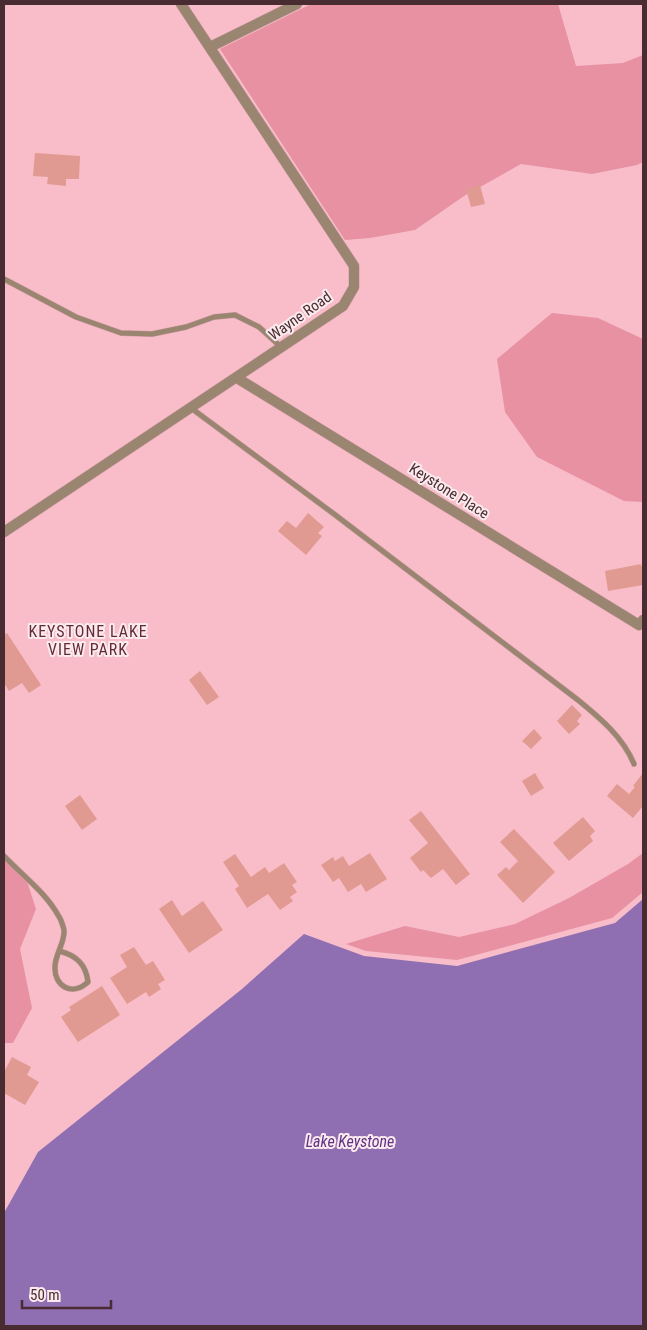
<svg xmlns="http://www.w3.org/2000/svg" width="647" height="1330" font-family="'Roboto Condensed',sans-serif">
  <rect width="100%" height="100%" fill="#f8bdc8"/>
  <path fill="#e791a3" d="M311 4H558L576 66 623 63 643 55V162L637 165 592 174 521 164 464 196 415 230 370 238 345 240 220 49Z
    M552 313 598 318 643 339V502L624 501 537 457 505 412 497 359Z
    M643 853V892L612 918 457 960 366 951 346 944 405 926 459 937 515 924 569 898 628 864Z
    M4 855 24 872 36 909 20 949 32 1008 13 1043H4Z"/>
  <path fill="#8f6eb2" d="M643 899V1326H4V1213L38 1152 242 989 304 934 364 956 457 966 615 923Z"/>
  <path fill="#e19a92" d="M35 153 80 156 79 179H66V186L47 184 48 177 33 176Z
    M480 185 485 204 471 207 466 189Z
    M308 513 324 527 318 533 322 536 306 555 278 531 287 521 296 528Z
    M641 564V566H643V585L608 591 605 571Z
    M7 633 41 685 29 693 22 683 9 691 4 683V635Z
    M200 671 219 697 207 705 189 680Z
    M572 705 582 715 577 721 580 724 569 734 557 721Z
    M534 729 542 738 531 749 522 741Z
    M535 773 544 788 531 796 522 781Z
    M643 773V806L633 818 607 796 617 784 629 794 635 787 633 786Z
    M80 795 97 819 82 830 65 806Z
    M421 811 470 874 456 885 443 869 431 878 423 870 421 872 410 858 428 843 409 820Z
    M583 817 595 831 590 836 593 841 569 861 553 843Z
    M514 829 555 872 523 903 497 875 506 867 509 870 518 861 500 842Z
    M370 853 387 879 366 892 361 884 348 892 339 878 333 882 321 865 333 857 335 861 343 856 349 866Z
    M235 854 251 877 265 867 269 873 284 863 297 882 292 885 297 892 290 897 293 901 280 910 268 894 247 908 235 889 239 886 223 862Z
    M172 900 182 916 203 901 223 930 189 953 159 909Z
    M134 947 146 965 153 961 165 980 158 984 161 989 149 997 146 992 127 1004 110 978 127 967 120 955Z
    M102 986 120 1015 78 1042 61 1017 71 1010 69 1007Z
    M12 1057 31 1067 27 1075 39 1082 25 1105 4 1093V1072Z"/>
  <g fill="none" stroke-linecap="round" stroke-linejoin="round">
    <defs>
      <path id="lane" d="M4 279 76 317 121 333 152 334 186 327 214 317 235 315 259 327 281 347
        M191 408 334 514 578 700C600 718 623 737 634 764
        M4 856C22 875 45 892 58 915 61 919 63 926 64 930 65 943 55 954 55 967 54 986 72 997 88 982 86 964 76 955 59 951"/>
      <path id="street" d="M210 47 297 4
        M237 378 639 625 643 620
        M4 532 343 306 354 287V266L181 4"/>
    </defs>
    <use href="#lane" stroke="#d29da7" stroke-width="6"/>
    <use href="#street" stroke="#d29da7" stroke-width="11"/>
    <use href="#lane" stroke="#9a8570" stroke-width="5"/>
    <use href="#street" stroke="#9a8570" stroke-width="10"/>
  </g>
  <g text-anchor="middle" stroke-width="4" stroke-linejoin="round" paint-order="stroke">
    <g font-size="15" fill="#492c32" stroke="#fbebee">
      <text transform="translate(300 316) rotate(-35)" y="5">Wayne Road</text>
      <text transform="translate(449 491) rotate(32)" y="5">Keystone Place</text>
    </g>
    <g font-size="16" letter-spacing="1" fill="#642938" stroke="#fbebee">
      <text x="88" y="637">KEYSTONE LAKE<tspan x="88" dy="18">VIEW PARK</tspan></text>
    </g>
    <g font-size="16" font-style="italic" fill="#5f3285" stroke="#fbebee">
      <text x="350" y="1147">Lake Keystone</text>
    </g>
  </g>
  <rect width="647" height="1330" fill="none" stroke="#492c32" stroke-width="10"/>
  <path d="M22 1300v8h89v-8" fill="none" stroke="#492c32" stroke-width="2.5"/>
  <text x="30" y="1300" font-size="15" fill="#492c32" stroke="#fbebee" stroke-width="4" paint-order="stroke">50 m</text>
</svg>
